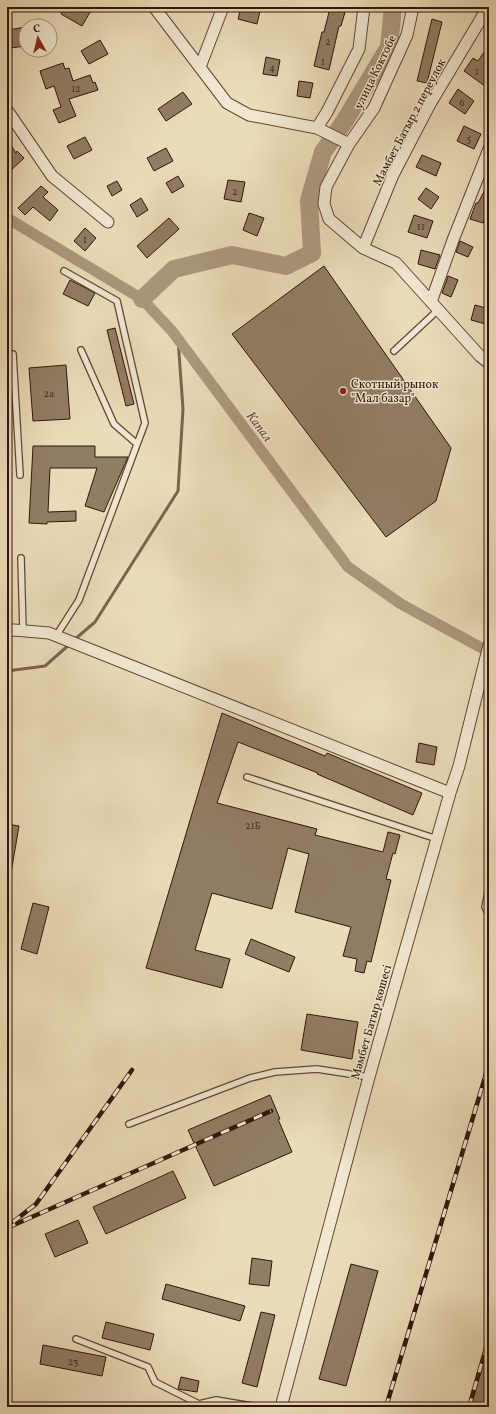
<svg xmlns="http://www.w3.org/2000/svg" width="496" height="1414" font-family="Vollkorn,serif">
  <rect width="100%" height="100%" fill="#ebdcb9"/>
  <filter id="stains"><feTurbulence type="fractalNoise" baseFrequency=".005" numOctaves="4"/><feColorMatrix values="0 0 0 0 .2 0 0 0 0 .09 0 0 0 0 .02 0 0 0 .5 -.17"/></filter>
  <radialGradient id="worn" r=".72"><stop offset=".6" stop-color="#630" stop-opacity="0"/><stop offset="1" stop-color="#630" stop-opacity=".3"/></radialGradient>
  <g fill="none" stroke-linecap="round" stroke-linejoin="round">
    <path stroke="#796550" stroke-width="3" d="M74 640 95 622 178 491 183 409 178 339
      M7 671 45 666 70 644"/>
    <path stroke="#ab997e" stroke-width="11" d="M7 218 142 299 172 331 348 567 401 604 489 652"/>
    <path stroke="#ab997e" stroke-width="18" d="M142 299 174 269 232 255 286 266 312 253 309 200 323 152 344 122 389 47 393 7"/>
  </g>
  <path fill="#917d65" stroke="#2f160a" d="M65 7H93L82 26 61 14Z
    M241 7H246L260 11 257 24 238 19Z
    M330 8 345 12 341 26H339L329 70 314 66 322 32H324Z
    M432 19 442 22 427 83 417 81Z
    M26 27V46L10 48 8 30Z
    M100 40 108 54 89 64 81 51Z
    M489 45V89L464 71 473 58 478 61Z
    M266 57 280 60 277 76 263 74Z
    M63 63 65 69 69 68 73 81 90 75 93 83 95 82 98 90 69 99 76 116 59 123 53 110 61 107 54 86 46 89 40 71Z
    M299 81 313 83 310 98 297 96Z
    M458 89 474 101 465 114 449 103Z
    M183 92 192 104 166 121 158 109Z
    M464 126 481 134 474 149 457 141Z
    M85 137 92 150 74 159 67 146Z
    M7 139 16 153 17 151 24 158 7 174Z
    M166 148 173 161 154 171 147 158Z
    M422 155 441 163 436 176 416 167Z
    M178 176 184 186 172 193 166 183Z
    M228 180 245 182 241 202 224 199Z
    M117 181 122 190 112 196 107 186Z
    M489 182V208L483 223 470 219 476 203H478Z
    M41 186 48 192 43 197 58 210 50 221 33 207 25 215 18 208Z
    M426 188 439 197 431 209 418 199Z
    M141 198 148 210 137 217 130 205Z
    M249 213 264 218 257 236 243 230Z
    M414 215 433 221 427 238 408 232Z
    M169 218 179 229 147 258 137 246Z
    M85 228 96 238 85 251 74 241Z
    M460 241 473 247 468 257 456 252Z
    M421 250 440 255 435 269 418 264Z
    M324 266 451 448 436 501 386 537 232 334Z
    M448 276 458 280 451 297 442 293Z
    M70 280 95 293 88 306 63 294Z
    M475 305 489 309V325L471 320Z
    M115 328 134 404 126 406 107 330Z
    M66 365 70 419 33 421 29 368Z
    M33 446H95V457H128L104 512 85 506 97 468H50L48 512 76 511V521L47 522V524L29 523Z
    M222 713 325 756 327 753 422 793 413 815 317 774 318 773 238 742 217 803 317 829 315 835 383 852 388 832 400 835 395 854 393 853 386 879 391 880 371 962 367 961 364 973 355 971 357 959 343 956 351 927 295 912 309 854 288 848 272 909 212 893 195 950 230 959 222 988 146 968Z
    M419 743 437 747 434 765 416 762Z
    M7 824 19 826 11 873H7Z
    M33 903 49 907 37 954 21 949Z
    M251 939 295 957 289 972 245 954Z
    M307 1014 358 1022 352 1059 301 1050Z
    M270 1095 280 1119H278L292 1152 214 1186 188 1130Z
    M173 1171 186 1198 106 1234 93 1207Z
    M78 1220 88 1243 55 1257 45 1234Z
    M252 1258 272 1261 269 1286 249 1284Z
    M351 1264 378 1271 346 1386 319 1379Z
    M166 1284 245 1306 240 1321 162 1299Z
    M261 1312 275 1315 257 1387 242 1383Z
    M106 1322 154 1334 150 1350 102 1338Z
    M43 1345 106 1357 102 1376 40 1364Z
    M487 1352 489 1353V1407H470Z
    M181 1377 199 1381 197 1392 178 1389Z"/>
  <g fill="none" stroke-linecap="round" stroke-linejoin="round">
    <defs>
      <path id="lane" d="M81 350 114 424 137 444
        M394 351 438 310
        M7 354H13L20 475
        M21 558 23 631
        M56 636 79 600 145 423 117 301 64 271
        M247 777 437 839
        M489 887 485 907 489 915
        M129 1124 250 1078 275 1072 317 1069 369 1077
        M76 1339 148 1367 155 1382 199 1404 216 1400 258 1407"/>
      <path id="street" d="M154 7 227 103 249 115 317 128 327 112 359 49 364 7
        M200 67 223 7
        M7 110 52 176 108 222
        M317 128 349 144 326 187 324 204 329 219 363 248 396 263 480 356 489 363
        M349 144 374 108 407 35 413 7
        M363 248 393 175 430 104 488 7
        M431 302 453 240 489 149
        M7 631 14 630 49 633 450 793
        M281 1407 369 1077 450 793 459 766 489 645"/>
    </defs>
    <use href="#lane" stroke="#5e4836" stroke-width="8"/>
    <use href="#street" stroke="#5e4836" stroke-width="13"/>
    <use href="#lane" stroke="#f2e8d2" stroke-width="5.5"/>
    <use href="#street" stroke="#f2e8d2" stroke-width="11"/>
    <defs>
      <path id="rail" d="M13 1222 36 1204 132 1070
        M7 1228 271 1111
        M386 1407 486 1074
        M469 1407 489 1338"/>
    </defs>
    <use href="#rail" stroke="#2f160a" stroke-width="4.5"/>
    <use href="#rail" stroke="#f2e8d2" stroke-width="3" stroke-dasharray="9" stroke-linecap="butt"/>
  </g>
  <circle fill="#8f2418" stroke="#f2e8d2" stroke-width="1.5" cx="343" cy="391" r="4"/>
  <g text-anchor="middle" stroke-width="3" stroke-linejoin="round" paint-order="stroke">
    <g font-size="10" fill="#483021">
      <text x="328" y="45">2</text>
      <text x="323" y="65">1</text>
      <text x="272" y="71">4</text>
      <text x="477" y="75">1</text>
      <text x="76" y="92">12</text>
      <text x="462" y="106">6</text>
      <text x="469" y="142">5</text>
      <text x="235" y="195">2</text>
      <text x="421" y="230">11</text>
      <text x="85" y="243">1</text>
      <text x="49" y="397">2а</text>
      <text x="253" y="829">21Б</text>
      <text x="73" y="1365">23</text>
    </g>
    <g font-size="12" fill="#2f160a" stroke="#f2e8d2">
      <text transform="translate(375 72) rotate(-64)" y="4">улица Коктобе</text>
      <text transform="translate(409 122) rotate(-62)" y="4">Мамбет Батыр 2 переулок</text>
      <text transform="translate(371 1022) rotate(-74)" y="4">Мәмбет Батыр көшесі</text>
    </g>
    <g font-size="12" fill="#2f160a" stroke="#f2e8d2" text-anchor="start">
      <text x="351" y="388">Скотный рынок<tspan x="351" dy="14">"Мал базар"</tspan></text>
    </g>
    <g font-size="13" font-style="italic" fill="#614a38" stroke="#f2e8d2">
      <text transform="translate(260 426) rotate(53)" y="5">Капал</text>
    </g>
  </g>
  <rect width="496" height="1414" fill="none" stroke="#ebdcb9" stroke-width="24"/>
  <rect x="8" y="8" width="480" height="1398" fill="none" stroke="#2f160a" stroke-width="2"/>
  <rect x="12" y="12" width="472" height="1390" fill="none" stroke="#2f160a"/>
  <g transform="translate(38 38) rotate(352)"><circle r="19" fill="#f2e8d2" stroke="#a49482"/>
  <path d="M0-3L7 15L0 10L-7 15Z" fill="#8f2418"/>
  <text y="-6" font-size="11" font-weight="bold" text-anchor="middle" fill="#2f160a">С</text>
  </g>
  <rect width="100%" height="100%" filter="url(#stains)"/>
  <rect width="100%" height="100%" fill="url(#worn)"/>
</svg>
